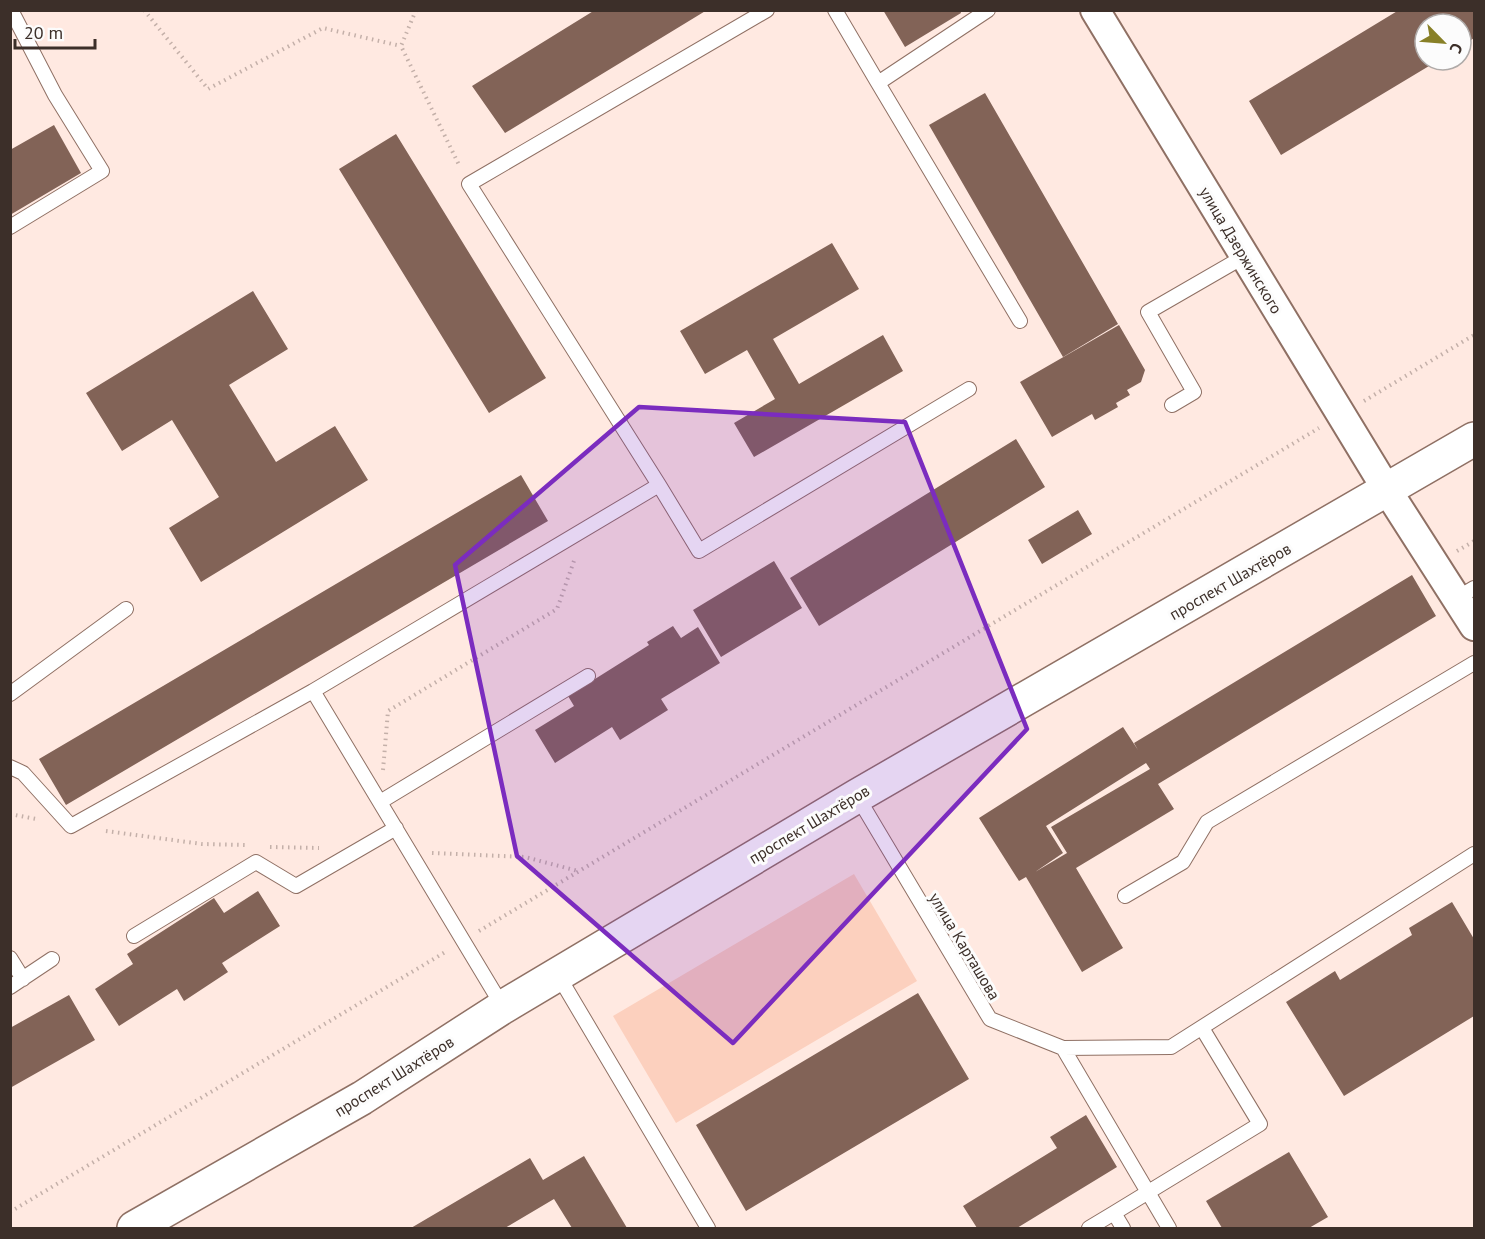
<svg xmlns="http://www.w3.org/2000/svg" width="1485" height="1239" font-family="'PT Sans',sans-serif">
  <rect width="100%" height="100%" fill="#ffe9e1"/>
  <path fill="#fcd0be" d="M854 874 917 981 676 1123 613 1016Z"/>
  <path fill="#826357" fill-rule="evenodd" d="M595 10H707L505 133 472 86Z
    M883 10H960L961 13 905 47Z
    M1399 10H1474V38L1461 47V24H1425V60H1439L1281 155 1249 101Z
    M985 93 1118 324 1063 357 929 125Z
    M54 125 81 173 10 215V150Z
    M396 134 546 378 489 413 339 169Z
    M832 243 859 289 773 339 799 384 883 335 903 371 754 457 734 423 775 399 747 350 705 374 680 331Z
    M253 291 288 349 229 385 276 462 335 426 368 480 201 582 169 528 219 497 172 420 122 451 86 393Z
    M1119 325 1145 370 1141 382 1127 390 1130 395 1116 403 1118 407 1095 420 1092 414 1052 437 1020 382Z
    M1016 439 1045 487 819 626 790 578Z
    M521 475 548 521 66 805 39 759Z
    M1078 510 1092 534 1042 564 1028 540Z
    M774 561 802 608 721 657 693 610Z
    M1412 575 1436 616 1158 784 1174 809 1076 868 1123 948 1082 972 1026 877 1019 881 979 818 1123 727 1138 750 1134 743ZM1146 763 1150 769 1051 827 1067 853 1035 872 1063 853 1046 826Z
    M673 626 681 638 698 627 720 663 661 699 668 710 620 740 612 727 555 763 535 730 574 706 568 696 649 645 647 642Z
    M258 891 280 926 222 963 228 972 184 1001 177 989 119 1026 95 989 133 964 127 954 214 898 224 913Z
    M1452 902 1474 939V1016L1344 1096 1286 1002 1335 971 1340 980 1412 935 1409 928Z
    M918 993 969 1079 746 1211 696 1125Z
    M69 995 95 1040 10 1088V1028Z
    M1086 1115 1117 1167 1017 1228H977L963 1206 1057 1148 1050 1137Z
    M1289 1152 1328 1217 1309 1228H1222L1206 1201Z
    M584 1156 627 1228H572L554 1199 505 1228H411L530 1158 543 1180Z"/>
  <g fill="none" stroke-linecap="round" stroke-linejoin="round">
    <defs>
      <path id="service" d="M767 10 469 184 659 485 699 551 969 389
        M835 10 878 83 988 10
        M878 83 1020 321
        M10 227 102 171 55 95 11 10
        M1172 405 1194 392 1148 312 1245 256
        M1457 598 1474 588
        M10 694 126 609
        M10 767 23 773 71 826 313 691
        M857 796 990 1019 1063 1048 1169 1228
        M380 802 588 676
        M1125 896 1183 862 1207 822 1474 663
        M134 936 256 862 296 886 396 828
        M10 958 23 979
        M558 975 708 1228
        M10 987 52 959
        M503 1007 313 691 659 485
        M1063 1048 1171 1047 1474 854
        M1089 1228 1114 1213
        M1123 1228 1114 1213 1260 1124 1202 1028"/>
      <path id="minor" d="M1095 10 1387 490 1474 626"/>
      <path id="secondary" d="M134 1228 362 1098 503 1007 857 796 1474 439"/>
    </defs>
    <use href="#service" stroke="#8f7064" stroke-width="16"/>
    <use href="#minor" stroke="#8f7064" stroke-width="32"/>
    <use href="#secondary" stroke="#8f7064" stroke-width="36"/>
    <path stroke="#c4b0a9" stroke-width="4" stroke-dasharray="1.5 4.5" stroke-linecap="butt" d="M144 10 208 89 323 28 401 46
      M416 10 401 46 460 167
      M1364 401 1474 335
      M1457 551 1474 541
      M383 770 388 711 557 609 575 558
      M10 814 36 819
      M106 831 202 844 245 845
      M270 847 319 848
      M432 853 525 857 578 871
      M479 931 1319 428
      M10 1212 447 951"/>
    <use href="#service" stroke="#fff" stroke-width="14"/>
    <use href="#minor" stroke="#fff" stroke-width="28"/>
    <use href="#secondary" stroke="#fff" stroke-width="33"/>
  </g>
  <path fill="#7b2cbf" fill-opacity="0.2" stroke="#7b2cbf" stroke-width="4.5" stroke-linejoin="round" d="M639 407 905 422 1027 729 733 1043 517 856 455 565Z"/>
  <g text-anchor="middle" stroke-width="6" stroke-linejoin="round" paint-order="stroke">
    <g font-size="16" fill="#3c2f29" stroke="#fcfcfc">
      <text transform="translate(1241 250) rotate(59)" y="6">улица Дзержинского</text>
      <text transform="translate(1230 581) rotate(-30)" y="6">проспект Шахтёров</text>
      <text transform="translate(809 824) rotate(-31)" y="6">проспект Шахтёров</text>
      <text transform="translate(965 946) rotate(59)" y="6">улица Карташова</text>
      <text transform="translate(394 1076) rotate(-32)" y="6">проспект Шахтёров</text>
    </g>
  </g>
  <rect width="1485" height="1239" fill="none" stroke="#3c2f29" stroke-width="24"/>
  <g transform="translate(1443 42) rotate(115)"><circle r="28" fill="#fcfcfc" stroke="#afaaa8" stroke-width="1.5"/>
  <path d="M0-4.5L10 22L0 15L-10 22Z" fill="#888027"/>
  <text y="-9" font-size="16" font-weight="bold" text-anchor="middle" fill="#3c2f29">С</text>
  </g>
  <path d="M15 39v9h80v-9" fill="none" stroke="#3c2f29" stroke-width="3"/>
  <text x="24" y="39" font-size="18" fill="#3c2f29" stroke="#fcfcfc" stroke-width="4.5" paint-order="stroke">20 m</text>
</svg>
